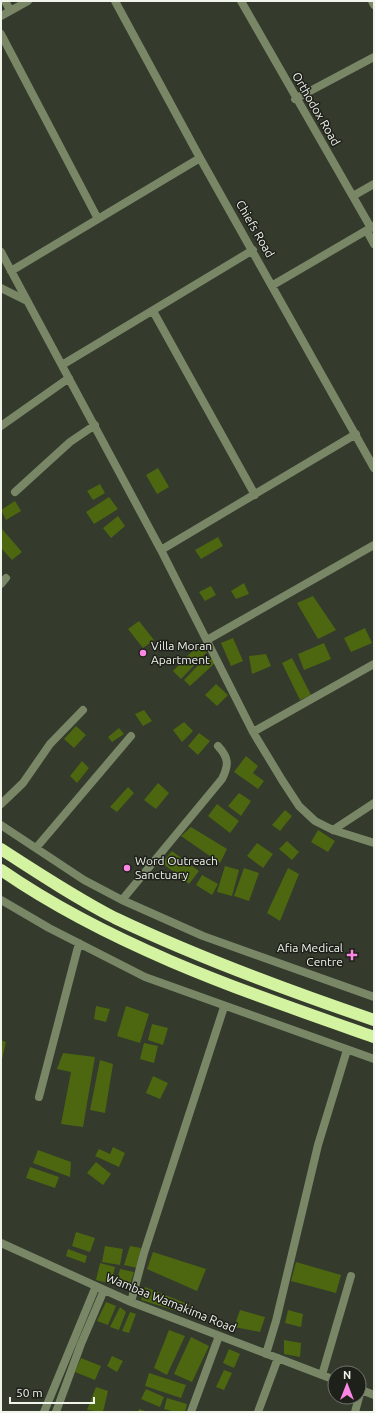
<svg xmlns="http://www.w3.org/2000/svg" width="375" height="1413" font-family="Ubuntu,sans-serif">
  <rect width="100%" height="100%" fill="#343a2c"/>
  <path fill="#4c6710" d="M158 468 169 487 157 494 146 475Z
    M100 484 105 493 93 500 87 491Z
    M109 497 118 509 94 524 86 512Z
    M15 501 21 511 6 520 1 510Z
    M118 516 125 526 111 538 103 528Z
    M2 529 22 552 12 560 1 548Z
    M218 537 223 546 201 559 195 550Z
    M244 583 249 594 236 599 231 591Z
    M211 586 216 595 205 601 199 592Z
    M313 596 336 630 318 639 297 603Z
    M139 621 154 640 143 648 128 629Z
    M365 628 372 643 351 652 344 638Z
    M233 638 243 661 231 666 221 643Z
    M201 642 209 650 181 679 173 671Z
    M324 643 331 659 304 670 298 654Z
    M266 654 271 666 252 674 249 656Z
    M208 655 215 663 190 686 184 680Z
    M292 658 311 695 300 700 282 663Z
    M216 684 228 695 217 706 205 695Z
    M144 710 152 721 143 726 135 714Z
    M184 722 193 731 182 742 173 730Z
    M76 726 86 735 74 748 64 739Z
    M119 728 124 734 112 742 108 737Z
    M199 733 210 741 198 755 188 746Z
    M246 756 258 766 253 773 264 781 258 789 234 772Z
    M82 761 89 768 77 783 70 776Z
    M158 783 169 793 156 809 144 800Z
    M128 787 134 793 117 812 110 807Z
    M239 793 251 801 241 816 228 806Z
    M217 804 239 821 230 833 208 816Z
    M285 810 292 816 280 831 272 825Z
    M191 827 227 849 220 863 181 836Z
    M318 830 335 841 328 852 311 842Z
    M287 841 299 852 292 860 279 849Z
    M257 843 273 854 263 868 247 856Z
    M172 851 199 871 189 884 162 863Z
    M225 866 239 870 232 896 217 892Z
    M244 868 259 873 249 901 234 896Z
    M288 868 299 874 280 921 267 913Z
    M202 875 218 884 212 895 196 885Z
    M96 1006 110 1009 106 1022 94 1019Z
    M126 1006 149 1014 140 1043 117 1036Z
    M152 1024 168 1028 163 1045 148 1040Z
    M1 1040 6 1042 2 1059H1Z
    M144 1043 158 1046 154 1063 140 1059Z
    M63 1053 95 1057 83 1127 61 1124 71 1072 57 1069Z
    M100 1060 113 1064 105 1113 90 1110Z
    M153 1076 168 1083 160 1099 146 1093Z
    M113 1147 125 1153 119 1167 95 1156 99 1149 110 1154Z
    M38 1150 71 1162 70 1177 33 1163Z
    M96 1162 111 1174 103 1185 87 1173Z
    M30 1167 59 1177 55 1188 26 1178Z
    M76 1232 95 1238 90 1252 72 1246Z
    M105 1246 123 1249 120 1265 102 1262Z
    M130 1246 141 1248 137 1268 124 1265Z
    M68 1249 87 1256 85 1263 66 1256Z
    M153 1252 206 1269 197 1291 147 1269Z
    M296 1262 341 1275 336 1293 291 1281Z
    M100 1263 115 1267 111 1284 96 1280Z
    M120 1269 134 1272 129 1288 116 1284Z
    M145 1287 190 1305 186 1314 141 1300Z
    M106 1302 116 1306 108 1325 97 1321Z
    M120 1307 126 1312 119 1330 110 1327Z
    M240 1310 265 1317 260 1332 234 1327Z
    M288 1310 303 1314 301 1327 285 1323Z
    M130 1312 136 1314 129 1333 122 1331Z
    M169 1330 185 1336 167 1375 154 1368Z
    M191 1337 209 1346 192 1382 174 1374Z
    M284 1340 301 1343 300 1357 284 1354Z
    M229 1349 240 1354 234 1368 223 1363Z
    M112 1356 123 1361 117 1372 107 1366Z
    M81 1358 101 1366 95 1380 75 1372Z
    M224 1370 232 1373 224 1390 216 1387Z
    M149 1373 186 1385 181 1398 145 1386Z
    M96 1387 108 1391 103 1412 87 1410Z
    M146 1389 164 1397 160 1407 141 1399Z
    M167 1398 187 1404 185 1412H175L164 1409Z
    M139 1409 148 1412H138Z"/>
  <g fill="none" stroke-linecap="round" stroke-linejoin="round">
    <path stroke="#798766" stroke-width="8" d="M5 1 10 10
      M115 1 200 158 374 468
      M241 1 371 228
      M372 1 374 5
      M1 16 28 1
      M1 34 98 219
      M295 99 374 57
      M353 196 374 184
      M367 231 374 244
      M1 252 161 550 253 732 282 780 299 806 315 821 333 830 374 843
      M11 271 200 158
      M273 285 374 226
      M1 288 27 301
      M153 311 255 495
      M62 365 253 250
      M1 426 69 378
      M15 492 70 442 95 425
      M161 550 356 434
      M1 584 6 578
      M207 640 374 545
      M253 732 374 664
      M1 804 23 783 50 744 83 710
      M1 825 84 880 122 900 203 936 374 997
      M333 830 374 803
      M36 848 131 736
      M1 900 49 928 145 977 374 1059
      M122 900 222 779C229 765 229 758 218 746
      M39 1097 79 943
      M1 1243 131 1302 335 1380
      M131 1302 144 1253 224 1007
      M266 1354 276 1321 318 1145 347 1050
      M322 1375 351 1276
      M359 1389 374 1395
      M44 1412 96 1286
      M56 1412 81 1344 104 1290
      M191 1412 219 1336
      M258 1412 278 1358
      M355 1412 361 1390"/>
    <path stroke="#d3f3a0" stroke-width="12" d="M1 849C38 873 76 898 115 918 199 958 286 990 374 1020
      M1 870C114 948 246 992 374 1037"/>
  </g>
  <g fill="#fc86e3" stroke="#1e201a" stroke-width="1.5">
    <circle cx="143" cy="653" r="4"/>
    <circle cx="127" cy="868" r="4"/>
    <path d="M350 949h4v4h4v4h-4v4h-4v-4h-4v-4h4z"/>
  </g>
  <g text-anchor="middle" stroke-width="3" stroke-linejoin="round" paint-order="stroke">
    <g font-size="12" fill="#f0f4eb" stroke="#1e201a">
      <text transform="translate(316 109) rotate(60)" y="4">Orthodox Road</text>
      <text transform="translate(255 229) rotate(60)" y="4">Chiefs Road</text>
      <text transform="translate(171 1303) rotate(22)" y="4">Wambaa Wamakima Road</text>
    </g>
    <g font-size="12" fill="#f0f4eb" stroke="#1e201a" text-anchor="start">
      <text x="151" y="650">Villa Moran<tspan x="151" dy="14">Apartment</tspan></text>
      <text x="135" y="865">Word Outreach<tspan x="135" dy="14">Sanctuary</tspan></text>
      <text x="343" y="952" text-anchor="end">Afia Medical<tspan x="343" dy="14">Centre</tspan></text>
    </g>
  </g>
  <rect width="375" height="1413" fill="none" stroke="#f0f4eb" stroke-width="4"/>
  <g transform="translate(347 1385)"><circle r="19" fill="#1e201a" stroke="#72756e"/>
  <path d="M0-3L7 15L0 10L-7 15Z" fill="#fc86e3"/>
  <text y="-6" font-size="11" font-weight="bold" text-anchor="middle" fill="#f0f4eb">N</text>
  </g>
  <path d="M10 1397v6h84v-6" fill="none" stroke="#f0f4eb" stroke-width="2"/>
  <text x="16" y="1397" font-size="12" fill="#f0f4eb" stroke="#1e201a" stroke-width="3" paint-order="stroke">50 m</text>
</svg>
